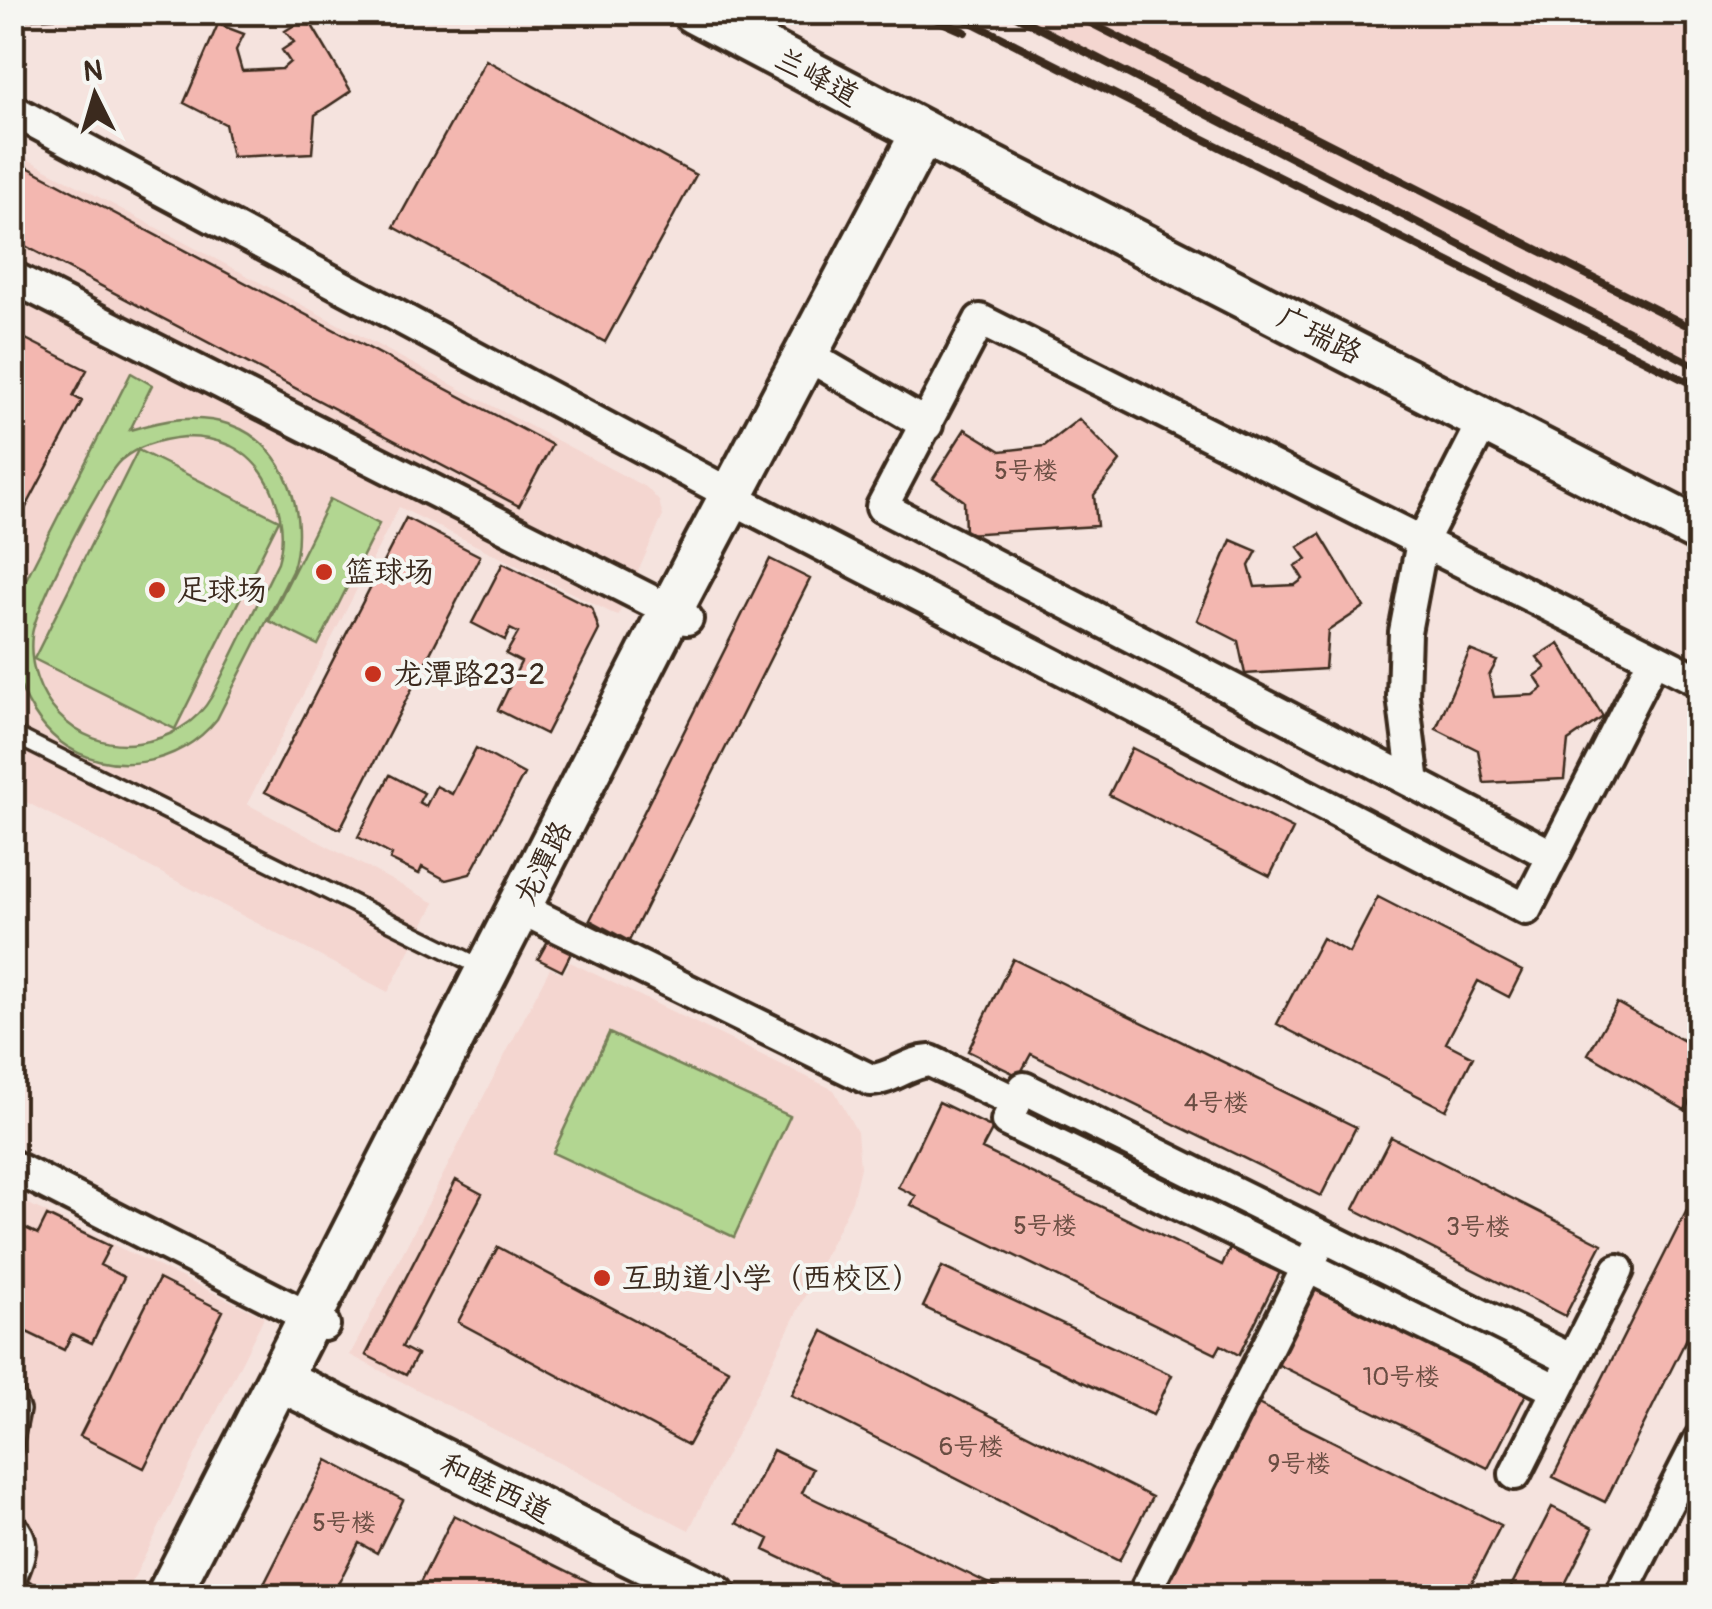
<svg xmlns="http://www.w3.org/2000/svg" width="1712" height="1609" font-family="Pangolin,'LXGW WenKai TC',sans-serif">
  <rect width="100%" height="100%" fill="#f5e3de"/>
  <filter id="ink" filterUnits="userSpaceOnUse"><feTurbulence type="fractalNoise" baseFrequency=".01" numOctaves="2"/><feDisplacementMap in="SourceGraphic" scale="20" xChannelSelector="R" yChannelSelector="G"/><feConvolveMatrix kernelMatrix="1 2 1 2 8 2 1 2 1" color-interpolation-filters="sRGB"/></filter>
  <g filter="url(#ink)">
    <path fill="#f4d6d0" d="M1014 13H1699V365Z
      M12 151 647 488 659 501 663 516 618 616 399 507 247 804 435 903 388 992 13 795Z
      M570 962 834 1090 857 1132 860 1167 852 1201 689 1530 350 1355 550 968 563 974Z
      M12 1196 264 1317 125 1596H13Z"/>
    <path fill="#b2d691" stroke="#768058" stroke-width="2.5" fill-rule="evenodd" d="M131 373 152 385 130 430C163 420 196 413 231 425 287 444 310 518 292 571L217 719C180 766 108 779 59 741 36 723 23 696 14 669L12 671 13 605ZM185 437C200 437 216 439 231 446 271 466 290 520 278 562L212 696C197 723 168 739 138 743 75 752 25 695 32 635 34 610 102 476 121 460 139 445 162 439 185 437Z
      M138 450 279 520 175 729 34 659Z
      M330 499 379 524 318 645 269 621Z
      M609 1033 790 1116 734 1237 553 1153Z"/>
    <path fill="#f3b7b0" stroke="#3b2a1e" stroke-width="2.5" d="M12 12H67V17L12 20Z
      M307 17 351 91 315 115 312 153 232 157 225 124 184 103 218 24 244 34 236 50 242 71 282 69 290 62 282 50 294 42 285 31Z
      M486 60 696 175 605 342 394 227Z
      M12 159 552 445 519 506 12 239Z
      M12 332 87 370 73 396 82 401 12 534Z
      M1079 419 1120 461 1094 495 1097 526 965 534 964 501 933 479 965 429 1001 451 1044 446Z
      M406 518 480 556 340 829 265 792Z
      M1320 534 1364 607 1328 631 1325 669 1245 674 1238 641 1197 620 1231 540 1257 551 1249 566 1255 587 1295 585 1303 579 1295 566 1307 559 1298 547Z
      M770 559 810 579 629 941 590 920Z
      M503 563 592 608 599 630 546 734 498 710 521 662 506 654 518 633 510 629 505 640 472 623Z
      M1559 643 1603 717 1568 741 1564 779 1484 783 1478 750 1436 729 1470 650 1497 661 1489 676 1494 697 1534 695 1543 688 1535 676 1546 668 1537 657Z
      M476 748 524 774 470 874 446 880 422 867 419 874 390 860 392 855 358 837 390 775 424 793 419 802 426 806 436 786 452 794Z
      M1132 748 1293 829 1270 876 1109 795Z
      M1378 897 1522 971 1509 997 1478 981 1446 1043 1473 1057 1446 1110 1277 1024 1322 938 1349 953Z
      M549 939 572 951 562 971 538 959Z
      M1013 959 1356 1127 1321 1196 1031 1054 1019 1076 968 1051Z
      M1617 1003 1700 1050V1082L1685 1110 1588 1054Z
      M939 1102 993 1128 982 1149 1222 1265 1232 1244 1282 1268 1239 1355 1221 1345 1216 1354 911 1205 916 1196 898 1187Z
      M1391 1137 1602 1244 1565 1316 1354 1209Z
      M456 1180 482 1194 402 1347 417 1355 406 1375 366 1355Z
      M1700 1184V1312L1605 1502 1553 1477Z
      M47 1216 110 1246 100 1265 124 1277 92 1343 72 1334 64 1350 12 1325V1239L19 1225 38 1234Z
      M498 1247 729 1370 688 1445 458 1322Z
      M942 1267 1172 1375 1153 1415 923 1307Z
      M159 1279 223 1311 144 1468 80 1436Z
      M1316 1285 1528 1390 1488 1468 1275 1363Z
      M823 1331 1152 1497 1119 1561 791 1395Z
      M1252 1401 1501 1525 1465 1596H1154Z
      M773 1450 813 1469 802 1493 1014 1596H860L764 1550 769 1539 737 1523Z
      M327 1460 403 1500 377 1553 359 1543 332 1596H258Z
      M1552 1507 1593 1528 1559 1596H1506Z
      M454 1515 618 1596H432L417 1589Z
      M1700 1558V1596H1680Z"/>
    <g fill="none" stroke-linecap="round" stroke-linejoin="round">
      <defs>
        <path id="lane" d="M12 734 485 969
          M12 1196 25 1172
          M12 1384 21 1410 12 1455
          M12 1517C38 1540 26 1557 16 1585L37 1596"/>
        <path id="street" d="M12 110 732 495 747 506 1526 909 1654 658
          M12 277 687 619
          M807 355 927 425
          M1485 419 1422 542 1405 632 1403 696 1414 783 882 507 980 320C1220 440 1460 560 1700 681
          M1414 783 1553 856
          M520 908 871 1080C892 1079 908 1062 930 1061L1016 1102 1024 1088 1572 1360
          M1016 1102 1007 1121 1308 1267 1557 1390
          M12 1166 324 1325
          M1515 1474 1618 1270
          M1143 1596 1316 1250
          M1620 1596 1700 1439"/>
        <path id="secondary" d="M694 12 940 141 1700 531
          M279 1379 714 1596
          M168 1596 671 610 923 132"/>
      </defs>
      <use href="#lane" stroke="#3b2a1e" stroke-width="22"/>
      <use href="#street" stroke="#3b2a1e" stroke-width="38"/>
      <use href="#secondary" stroke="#3b2a1e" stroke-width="50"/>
      <use href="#lane" stroke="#f6f6f2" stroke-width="15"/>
      <use href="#street" stroke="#f6f6f2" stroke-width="30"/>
      <use href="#secondary" stroke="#f6f6f2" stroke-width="42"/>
      <path stroke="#3b2a1e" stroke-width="8" d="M919 12 965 32
        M951 12 1700 388
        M1008 12 1700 368
        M1069 12 1700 332"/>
    </g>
  </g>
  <g fill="#c8321e" stroke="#f6f6f2" stroke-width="4">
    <circle cx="324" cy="572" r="10"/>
    <circle cx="157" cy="590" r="10"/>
    <circle cx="373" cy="674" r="10"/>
    <circle cx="602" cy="1278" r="10"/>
  </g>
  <g text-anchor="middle" stroke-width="8" stroke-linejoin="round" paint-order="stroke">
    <g font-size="25" fill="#694d42">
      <text x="1026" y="479">5号楼</text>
      <text x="1216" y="1111">4号楼</text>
      <text x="1045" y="1234">5号楼</text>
      <text x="1478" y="1235">3号楼</text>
      <text x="1401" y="1385">10号楼</text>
      <text x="971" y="1455">6号楼</text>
      <text x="1299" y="1472">9号楼</text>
      <text x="344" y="1531">5号楼</text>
    </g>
    <g font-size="30" fill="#3b2a1e" stroke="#f6f6f2">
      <text transform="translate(817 77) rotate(28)" y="10">兰峰道</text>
      <text transform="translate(1320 335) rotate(27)" y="10">广瑞路</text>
      <text transform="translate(543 863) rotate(-63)" y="10">龙潭路</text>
      <text transform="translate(496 1488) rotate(26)" y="10">和睦西道</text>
    </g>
    <g font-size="30" fill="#3b2a1e" stroke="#f6f6f2" text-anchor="start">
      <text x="344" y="582">篮球场</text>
      <text x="177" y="600">足球场</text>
      <text x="393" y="684">龙潭路23-2</text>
      <text x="622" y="1288">互助道小学（西校区）</text>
    </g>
  </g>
  <rect width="1712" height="1609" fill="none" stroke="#f6f6f2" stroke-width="50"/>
  <rect x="25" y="25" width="1662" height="1559" fill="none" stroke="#3b2a1e" stroke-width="4" filter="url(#ink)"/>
  <g transform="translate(95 95) rotate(355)" stroke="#f6f6f2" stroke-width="8" paint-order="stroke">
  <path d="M0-8L18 38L0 25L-18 38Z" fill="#3b2a1e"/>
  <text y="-15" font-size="28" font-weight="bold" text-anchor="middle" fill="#3b2a1e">N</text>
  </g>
</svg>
